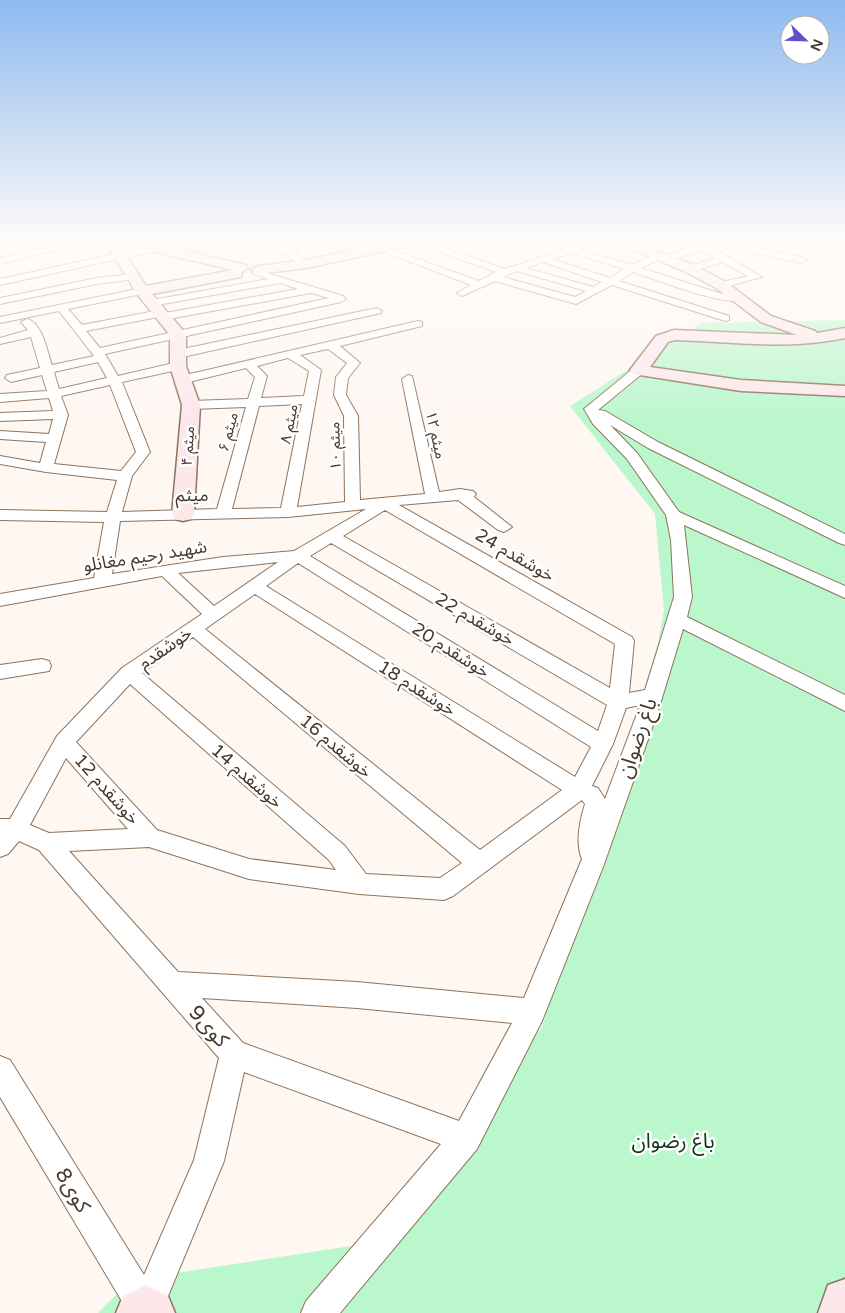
<svg xmlns="http://www.w3.org/2000/svg" width="845" height="1313" font-family="'Varela Round','Noto Sans Arabic',sans-serif">
  <rect width="100%" height="100%" fill="#fef7f2"/>
  <path fill="#baf7cd" d="M845 320V1313H98L131 1280 390 1240 542 1027 658 643 664 610 655 514 570 406 702 323Z"/>
  <g fill="none" stroke-linecap="round" stroke-linejoin="round">
    <defs>
      <path id="street" d="M80 240H98L0 264V258Z
        M261 240H272L282 246 313 240V244L289 250 312 264 304 266Z
        M339 240H351L371 250 363 252Z
        M421 240 505 269 562 250 537 240H551L571 247 590 240H604L581 250 632 265 658 253H664L665 256 694 246 686 240 701 243V240H715L802 257 807 260 802 263 706 244 762 277 721 288 716 285 717 283 748 276 722 262 694 271H688V267L715 258 701 250 668 261 664 257 641 268 722 294 743 296 744 298C732 310 652 278 633 272L619 281 729 316V320L725 321 612 285 576 304 495 281 462 296 457 293 471 285 374 248 382 246 479 281 496 272 409 241ZM572 253 624 269 610 278 552 259ZM543 262 602 282 593 287 526 268ZM517 271 586 291 575 297 503 277Z
        M462 240H476L492 247 487 250Z
        M658 240H673L642 251 637 248Z
        M792 240H814L824 244 819 247Z
        M152 246 155 247V251L0 285V279Z
        M257 270 343 296 346 299 341 302 105 354 118 376 178 362 184 366 182 369 122 382 150 452 132 476 122 512 217 509 246 407 191 409 185 405 191 401 248 399 255 377 246 368 181 384 175 380 177 377 418 321 422 322V326L340 346 360 363 348 378 346 395 358 416 360 500 425 494 402 379 408 375 412 376 439 492 460 489 473 491 476 494 474 497 512 527 504 532 498 530 458 500 399 505 632 637 634 641 629 693 645 690 674 597 671 540 666 515 627 459 593 424 584 409 635 367H643L645 370 643 373 598 410 605 411 658 442 845 534V545L839 543 648 448 610 425 637 453 679 512 845 586V598L684 525 692 597 687 617 845 695V711L683 629 658 711 603 867 542 1021 477 1149 340 1313H301L306 1301 441 1144 244 1072 224 1161 161 1313H129L0 1097V1056L10 1060 144 1275 194 1160 219 1058 39 850 19 841 8 854 0 857V819H10L57 736 122 668 202 614 162 576 0 606V594L94 578 104 522 0 520V510L107 512 117 480 46 472 0 464V456L40 463 46 442 0 439V431L49 434 53 419 0 421V413L53 411 49 398 0 402V394L47 391 42 375 11 382 5 378 7 375 40 368 31 337 0 344V338L28 330 21 322 27 319C43 323 47 352 52 365L94 356 59 311 0 323V317L142 288 147 291 142 294 68 309 82 325 160 310 165 313 298 289 280 283 152 306 147 303 152 300 268 279 252 273ZM311 293 329 298 100 348 86 331 158 317 163 320ZM328 349 347 363 336 377 334 395 344 416 345 502 297 507 321 370 300 355ZM288 358 309 371 304 396 261 398 267 376 257 366ZM98 362 107 378 59 389 54 372ZM110 385 136 452 121 471 54 464 68 415 61 396ZM302 404 281 508 232 509 259 406ZM366 509 294 551 223 557 112 574 120 521 288 517ZM385 510 615 644 610 688 343 536ZM331 543 607 705 598 731 310 556ZM278 562 214 606 178 573ZM298 563 591 747 575 777 266 586ZM255 594 562 790 480 850 205 629ZM193 637 462 863 440 878 366 874 345 846 142 673ZM130 684 329 860 336 870 249 859 157 830 76 742ZM640 705 638 711 605 799 598 788 592 786 613 744 626 708ZM66 758 128 829 49 833 30 825ZM582 800 585 804C580 820 575 843 582 859L524 998 357 982 178 972 69 851 149 847 249 879 359 894 444 900 453 896ZM202 998 357 1008 512 1023 459 1121 243 1043Z
        M132 274 136 275V279L97 284 0 304V298L97 278Z
        M377 308 382 311 381 313 178 358 172 354 178 350Z
        M42 659 49 661 51 666 49 671 0 679V665Z"/>
      <path id="secondary" d="M0 240H12L0 245Z
        M104 240H138L246 265 248 268 242 272 241 277 152 294 186 334V366L200 405 194 514 191 519 183 521 175 519 172 514 182 405 170 366V335L137 294ZM119 244H120L233 270 146 286Z
        M398 240H423L417 244 307 268 258 274 251 270 258 266 307 260Z
        M612 240H630L696 266 726 282 771 316 815 331 817 333 845 328V338C788 350 733 342 675 340L668 342 650 367 741 380 845 386V396L741 391 633 374 630 370 656 336 674 330 797 335 761 322 716 288 686 272Z
        M845 1279V1313H818L828 1285Z
        M146 1285 168 1296 175 1313H116L123 1296Z"/>
    </defs>
    <use href="#street" stroke="#8e735b" stroke-width="2"/>
    <use href="#secondary" stroke="#8e735b" stroke-width="3"/>
    <use href="#street" fill="#fff" fill-rule="evenodd"/>
    <use href="#secondary" fill="#fce7ea" fill-rule="evenodd"/>
  </g>
  <linearGradient id="sky" x2="0" y2="1"><stop stop-color="#8ebaf0"/><stop offset="0.57" stop-color="#fffbf9"/><stop offset="1" stop-color="#fffbf9" stop-opacity="0"/></linearGradient>
  <rect width="845" height="424" fill="url(#sky)"/>
  <g text-anchor="middle" stroke-width="5" stroke-linejoin="round" paint-order="stroke">
    <g font-size="15" fill="#45392f" stroke="#fff">
      <text transform="translate(289 424) rotate(-79)" y="5">۸ میثم</text>
      <text transform="translate(228 432) rotate(-75)" y="5">۶ میثم</text>
      <text transform="translate(436 435) rotate(78)" y="5">۱۲ میثم</text>
      <text transform="translate(188 446) rotate(-86)" y="5">۴ میثم</text>
      <text transform="translate(335 446) rotate(-92)" y="5">۱۰ میثم</text>
    </g>
    <g font-size="18" fill="#45392f" stroke="#fff">
      <text transform="translate(192 495) rotate(-1)" y="6">میثم</text>
      <text transform="translate(515 555) rotate(30)" y="6">خوشقدم 24</text>
      <text transform="translate(145 556) rotate(-9)" y="6">شهید رحیم مغانلو</text>
      <text transform="translate(475 619) rotate(30)" y="6">خوشقدم 22</text>
      <text transform="translate(165 648) rotate(-35)" y="6">خوشقدم</text>
      <text transform="translate(451 650) rotate(32)" y="6">خوشقدم 20</text>
      <text transform="translate(417 688) rotate(32)" y="6">خوشقدم 18</text>
      <text transform="translate(336 746) rotate(40)" y="6">خوشقدم 16</text>
      <text transform="translate(247 776) rotate(41)" y="6">خوشقدم 14</text>
      <text transform="translate(107 789) rotate(48)" y="6">خوشقدم 12</text>
    </g>
    <g font-size="21" fill="#45392f" stroke="#fff">
      <text transform="translate(637 738) rotate(-71)" y="7">باغ رضوان</text>
      <text transform="translate(209 1026) rotate(48)" y="7">کوی9</text>
      <text transform="translate(73 1190) rotate(59)" y="7">کوی8</text>
    </g>
    <g font-size="21" fill="#10321e" stroke="#fff">
      <text x="673" y="1148">باغ رضوان</text>
    </g>
  </g>
  <g transform="translate(805 40) rotate(113)"><circle r="24" fill="#ffffff" stroke="#b5b0ac"/>
  <path d="M0-4L9 19L0 12L-9 19Z" fill="#654fc8"/>
  <text y="-8" font-size="14" font-weight="bold" text-anchor="middle" fill="#45392f">N</text>
  </g>
</svg>
